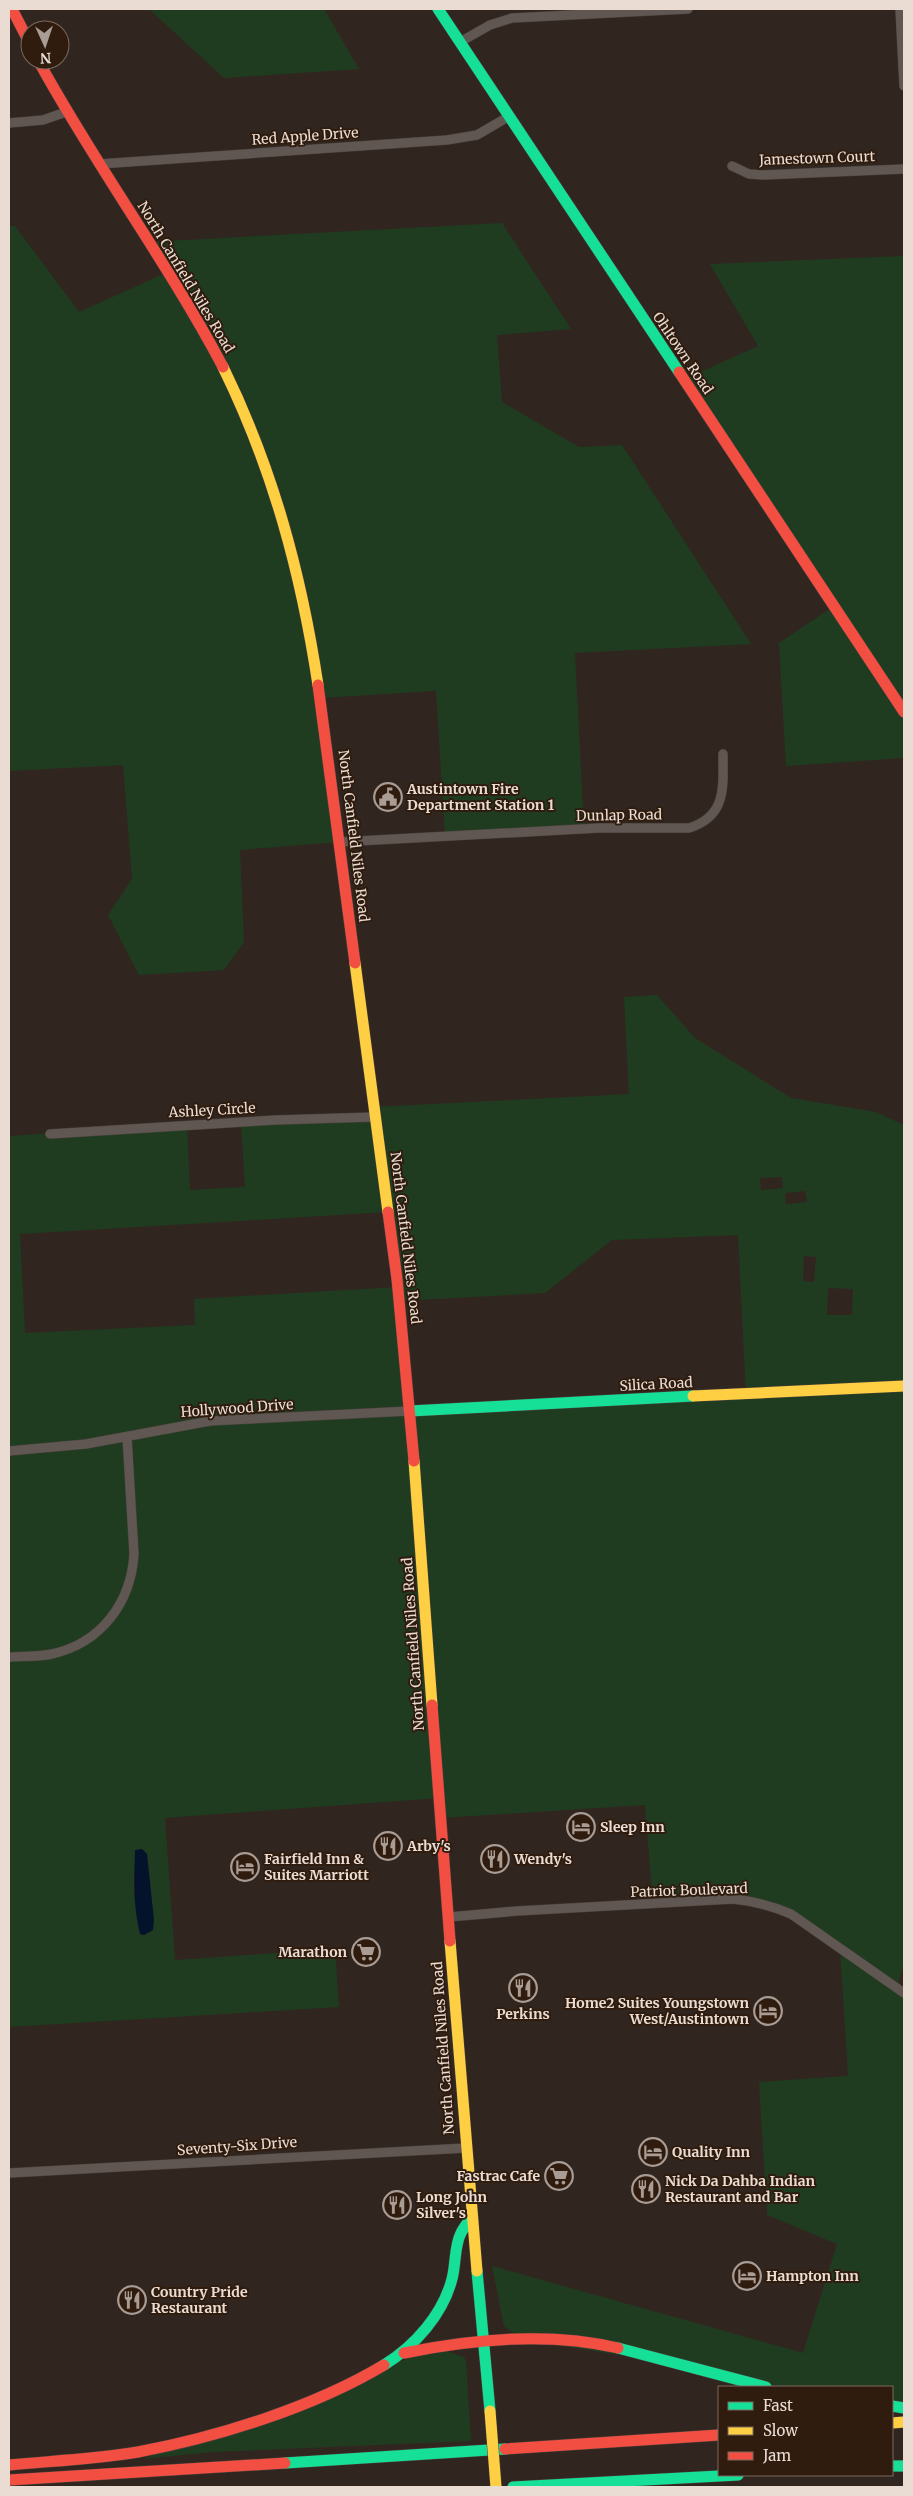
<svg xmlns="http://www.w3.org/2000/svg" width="913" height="2496" font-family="Merriweather,serif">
  <rect width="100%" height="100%" fill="#31261f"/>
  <path fill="#1f3c21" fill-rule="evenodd" d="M149 9H324L359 69 224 78Z
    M502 223 571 329 497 335 502 402 579 447 622 445 751 644 575 653 584 829 445 836 436 691 320 698 339 842 240 850 244 942 224 970 139 975 108 915 132 879 123 765 9 771V226H15L79 312 168 272 148 242Z
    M904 256V758L786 766 779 643 834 606 683 380 758 346 710 264Z
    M657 995 695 1038 791 1098 876 1112 904 1125V1964L897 1987 904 1993V2408L892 2406V2387H766L685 2365 523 2340 504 2326 492 2266 803 2353 837 2244 767 2215 759 2082 848 2076 840 1947 807 1924 761 1903 653 1904 645 1805 441 1818 439 1798 165 1818 175 1960 335 1949 339 2007 9 2027V1136L187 1125 190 1190 245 1187 241 1122 375 1117 374 1107 629 1094 624 997ZM782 1177 783 1188 761 1190 760 1178ZM805 1191 807 1202 786 1204 785 1193ZM389 1212 398 1287 194 1299 195 1325 25 1333 20 1234ZM738 1235 746 1394 410 1411 400 1301 545 1293 612 1240ZM804 1256 816 1257 814 1282 803 1281ZM828 1288 853 1289 852 1315H827ZM147 1854 148 1878 140 1934 134 1895V1873Z
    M444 2350 464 2357 466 2361 471 2441 212 2452 143 2459 413 2357Z"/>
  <path fill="#04132c" d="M142 1849 147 1854 154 1920 153 1930 144 1935 140 1934C133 1906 134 1878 135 1850Z"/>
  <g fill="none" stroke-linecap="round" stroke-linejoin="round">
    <defs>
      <path id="street" d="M900 9 904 86
        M460 42 490 25 512 18 688 9
        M9 123 43 120 66 112
        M99 164 447 140 477 135 508 117
        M732 166 749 174 763 175 904 169
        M339 842 599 828H689C727 816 723 787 723 754
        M50 1134 276 1120 375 1117
        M9 1451 86 1444 210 1421 410 1411
        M9 1657C23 1656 38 1657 52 1654 101 1643 131 1603 134 1554L127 1437
        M449 1917 517 1911 733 1899C754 1901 772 1906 791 1914L904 1993
        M9 2173 466 2148"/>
      <path id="fast" d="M438 9 679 372
        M410 1411 693 1396
        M477 2271 490 2411
        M618 2348 766 2387
        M384 2365C415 2346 443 2314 452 2279 456 2265 454 2246 461 2233 464 2227 468 2222 472 2217
        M892 2406 904 2408
        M285 2463 505 2449
        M892 2466H904
        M513 2487 738 2475"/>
      <path id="slow" d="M223 367C273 469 301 573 318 685
        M355 963 388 1212
        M693 1396 904 1386
        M414 1461 432 1705
        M450 1941 477 2271
        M892 2423 904 2422"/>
      <path id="jam" d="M12 9 30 44
        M38 60C95 165 167 261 223 367
        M679 372 904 712
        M318 685 355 963
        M388 1212 397 1279 414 1461
        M432 1705 450 1941
        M404 2353C472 2339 550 2332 618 2348
        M505 2449 719 2435
        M9 2465C52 2461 96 2459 138 2452 218 2437 314 2407 384 2365
        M9 2480 285 2463"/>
    </defs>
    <use href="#street" stroke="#4a413b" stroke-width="10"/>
    <use href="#fast" stroke="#4a413b" stroke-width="12"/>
    <use href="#slow" stroke="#4a413b" stroke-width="12"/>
    <use href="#jam" stroke="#4a413b" stroke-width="12"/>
    <use href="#street" stroke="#605752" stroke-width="9"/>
    <use href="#fast" stroke="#16e098" stroke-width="11"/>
    <use href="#slow" stroke="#ffcf43" stroke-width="11"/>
    <use href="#jam" stroke="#f24e42" stroke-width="11"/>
    <defs>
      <path id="slow-bridge" d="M490 2411 496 2487"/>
    </defs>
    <use href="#slow-bridge" stroke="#4a413b" stroke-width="12" stroke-linecap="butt"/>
    <use href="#slow-bridge" stroke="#ffcf43" stroke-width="11"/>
  </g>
  <defs>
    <symbol id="civic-ring" viewBox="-11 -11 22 22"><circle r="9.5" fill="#2f1c0e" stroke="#a99c94" stroke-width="1.5"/><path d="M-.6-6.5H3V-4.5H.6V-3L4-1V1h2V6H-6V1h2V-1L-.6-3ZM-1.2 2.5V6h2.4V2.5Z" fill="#a99c94"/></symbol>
    <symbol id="hotel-ring" viewBox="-11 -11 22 22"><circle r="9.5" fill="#2f1c0e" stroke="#a99c94" stroke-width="1.5"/><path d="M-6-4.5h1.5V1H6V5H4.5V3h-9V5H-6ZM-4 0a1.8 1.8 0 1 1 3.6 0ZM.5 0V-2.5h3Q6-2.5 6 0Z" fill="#a99c94"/></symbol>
    <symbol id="restaurant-ring" viewBox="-11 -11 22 22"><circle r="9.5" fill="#2f1c0e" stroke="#a99c94" stroke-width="1.5"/><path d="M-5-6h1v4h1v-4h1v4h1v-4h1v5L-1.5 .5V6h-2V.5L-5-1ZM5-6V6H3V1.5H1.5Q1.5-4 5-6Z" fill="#a99c94"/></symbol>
    <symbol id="supermarket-ring" viewBox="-11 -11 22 22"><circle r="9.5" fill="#2f1c0e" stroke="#a99c94" stroke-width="1.5"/><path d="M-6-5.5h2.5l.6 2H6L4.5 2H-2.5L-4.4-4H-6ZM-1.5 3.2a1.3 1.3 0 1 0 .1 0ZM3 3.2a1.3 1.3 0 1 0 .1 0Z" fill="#a99c94"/></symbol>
  </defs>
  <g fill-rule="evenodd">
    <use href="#civic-ring" x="372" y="781" width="32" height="32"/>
    <use href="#hotel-ring" x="565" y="1811" width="32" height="32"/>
    <use href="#restaurant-ring" x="372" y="1830" width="32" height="32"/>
    <use href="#restaurant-ring" x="479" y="1843" width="32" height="32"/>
    <use href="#hotel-ring" x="229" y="1851" width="32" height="32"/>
    <use href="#supermarket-ring" x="350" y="1936" width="32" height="32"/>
    <use href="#restaurant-ring" x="507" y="1972" width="32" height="32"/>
    <use href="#hotel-ring" x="752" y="1995" width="32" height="32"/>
    <use href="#hotel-ring" x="637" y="2136" width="32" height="32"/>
    <use href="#supermarket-ring" x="543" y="2160" width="32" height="32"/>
    <use href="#restaurant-ring" x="630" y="2173" width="32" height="32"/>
    <use href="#restaurant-ring" x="381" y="2189" width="32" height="32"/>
    <use href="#hotel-ring" x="731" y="2260" width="32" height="32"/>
    <use href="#restaurant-ring" x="116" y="2284" width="32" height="32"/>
  </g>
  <g text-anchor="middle" stroke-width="4" stroke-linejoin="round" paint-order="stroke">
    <g font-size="14" fill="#eadcd3" stroke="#2f1c0e">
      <text transform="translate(305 136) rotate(-4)" y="5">Red Apple Drive</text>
      <text transform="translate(817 158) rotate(-2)" y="5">Jamestown Court</text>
      <text transform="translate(186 277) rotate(59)" y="5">North Canfield Niles Road</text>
      <text transform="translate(683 353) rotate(56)" y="5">Ohltown Road</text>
      <text transform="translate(619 815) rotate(-1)" y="5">Dunlap Road</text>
      <text transform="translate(354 836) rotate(83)" y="5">North Canfield Niles Road</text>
      <text transform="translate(212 1110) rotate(-3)" y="5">Ashley Circle</text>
      <text transform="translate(406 1238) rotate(83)" y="5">North Canfield Niles Road</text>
      <text transform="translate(656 1384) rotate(-3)" y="5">Silica Road</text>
      <text transform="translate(237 1408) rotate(-4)" y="5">Hollywood Drive</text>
      <text transform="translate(413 1644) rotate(-94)" y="5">North Canfield Niles Road</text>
      <text transform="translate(689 1890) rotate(-2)" y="5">Patriot Boulevard</text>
      <text transform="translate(443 2048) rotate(-94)" y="5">North Canfield Niles Road</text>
      <text transform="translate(237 2146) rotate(-4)" y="5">Seventy-Six Drive</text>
    </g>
    <g font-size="14" font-weight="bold" fill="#eadcd3" stroke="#2f1c0e" text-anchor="start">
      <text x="407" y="794">Austintown Fire<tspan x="407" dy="16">Department Station 1</tspan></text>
      <text x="600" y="1832">Sleep Inn</text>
      <text x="407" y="1851">Arby's</text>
      <text x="264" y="1864">Fairfield Inn &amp;<tspan x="264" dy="16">Suites Marriott</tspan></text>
      <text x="514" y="1864">Wendy's</text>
      <text x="347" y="1957" text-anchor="end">Marathon</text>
      <text x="749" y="2008" text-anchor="end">Home2 Suites Youngstown<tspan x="749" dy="16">West/Austintown</tspan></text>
      <text x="523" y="2019" text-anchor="middle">Perkins</text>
      <text x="672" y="2157">Quality Inn</text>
      <text x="540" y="2181" text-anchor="end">Fastrac Cafe</text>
      <text x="665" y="2186">Nick Da Dahba Indian<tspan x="665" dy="16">Restaurant and Bar</tspan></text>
      <text x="416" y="2202">Long John<tspan x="416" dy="16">Silver's</tspan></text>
      <text x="766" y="2281">Hampton Inn</text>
      <text x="151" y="2297">Country Pride<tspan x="151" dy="16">Restaurant</tspan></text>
    </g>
  </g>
  <rect width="913" height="2496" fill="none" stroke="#eadcd3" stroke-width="20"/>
  <rect x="718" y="2386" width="175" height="90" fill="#2f1c0e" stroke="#7a695d"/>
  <rect x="728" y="2402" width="25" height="8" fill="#16e098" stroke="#7a695d"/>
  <text x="763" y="2411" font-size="15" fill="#eadcd3">Fast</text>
  <rect x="728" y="2427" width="25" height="8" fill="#ffcf43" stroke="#7a695d"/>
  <text x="763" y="2436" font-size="15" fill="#eadcd3">Slow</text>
  <rect x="728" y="2452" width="25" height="8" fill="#f24e42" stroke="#7a695d"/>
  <text x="763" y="2461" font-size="15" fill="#eadcd3">Jam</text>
  <g transform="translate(45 45) rotate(177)"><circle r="24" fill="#2f1c0e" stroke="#7a695d"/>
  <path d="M0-4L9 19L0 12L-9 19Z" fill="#a99c94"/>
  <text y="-8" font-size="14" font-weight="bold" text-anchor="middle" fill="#eadcd3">N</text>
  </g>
</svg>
